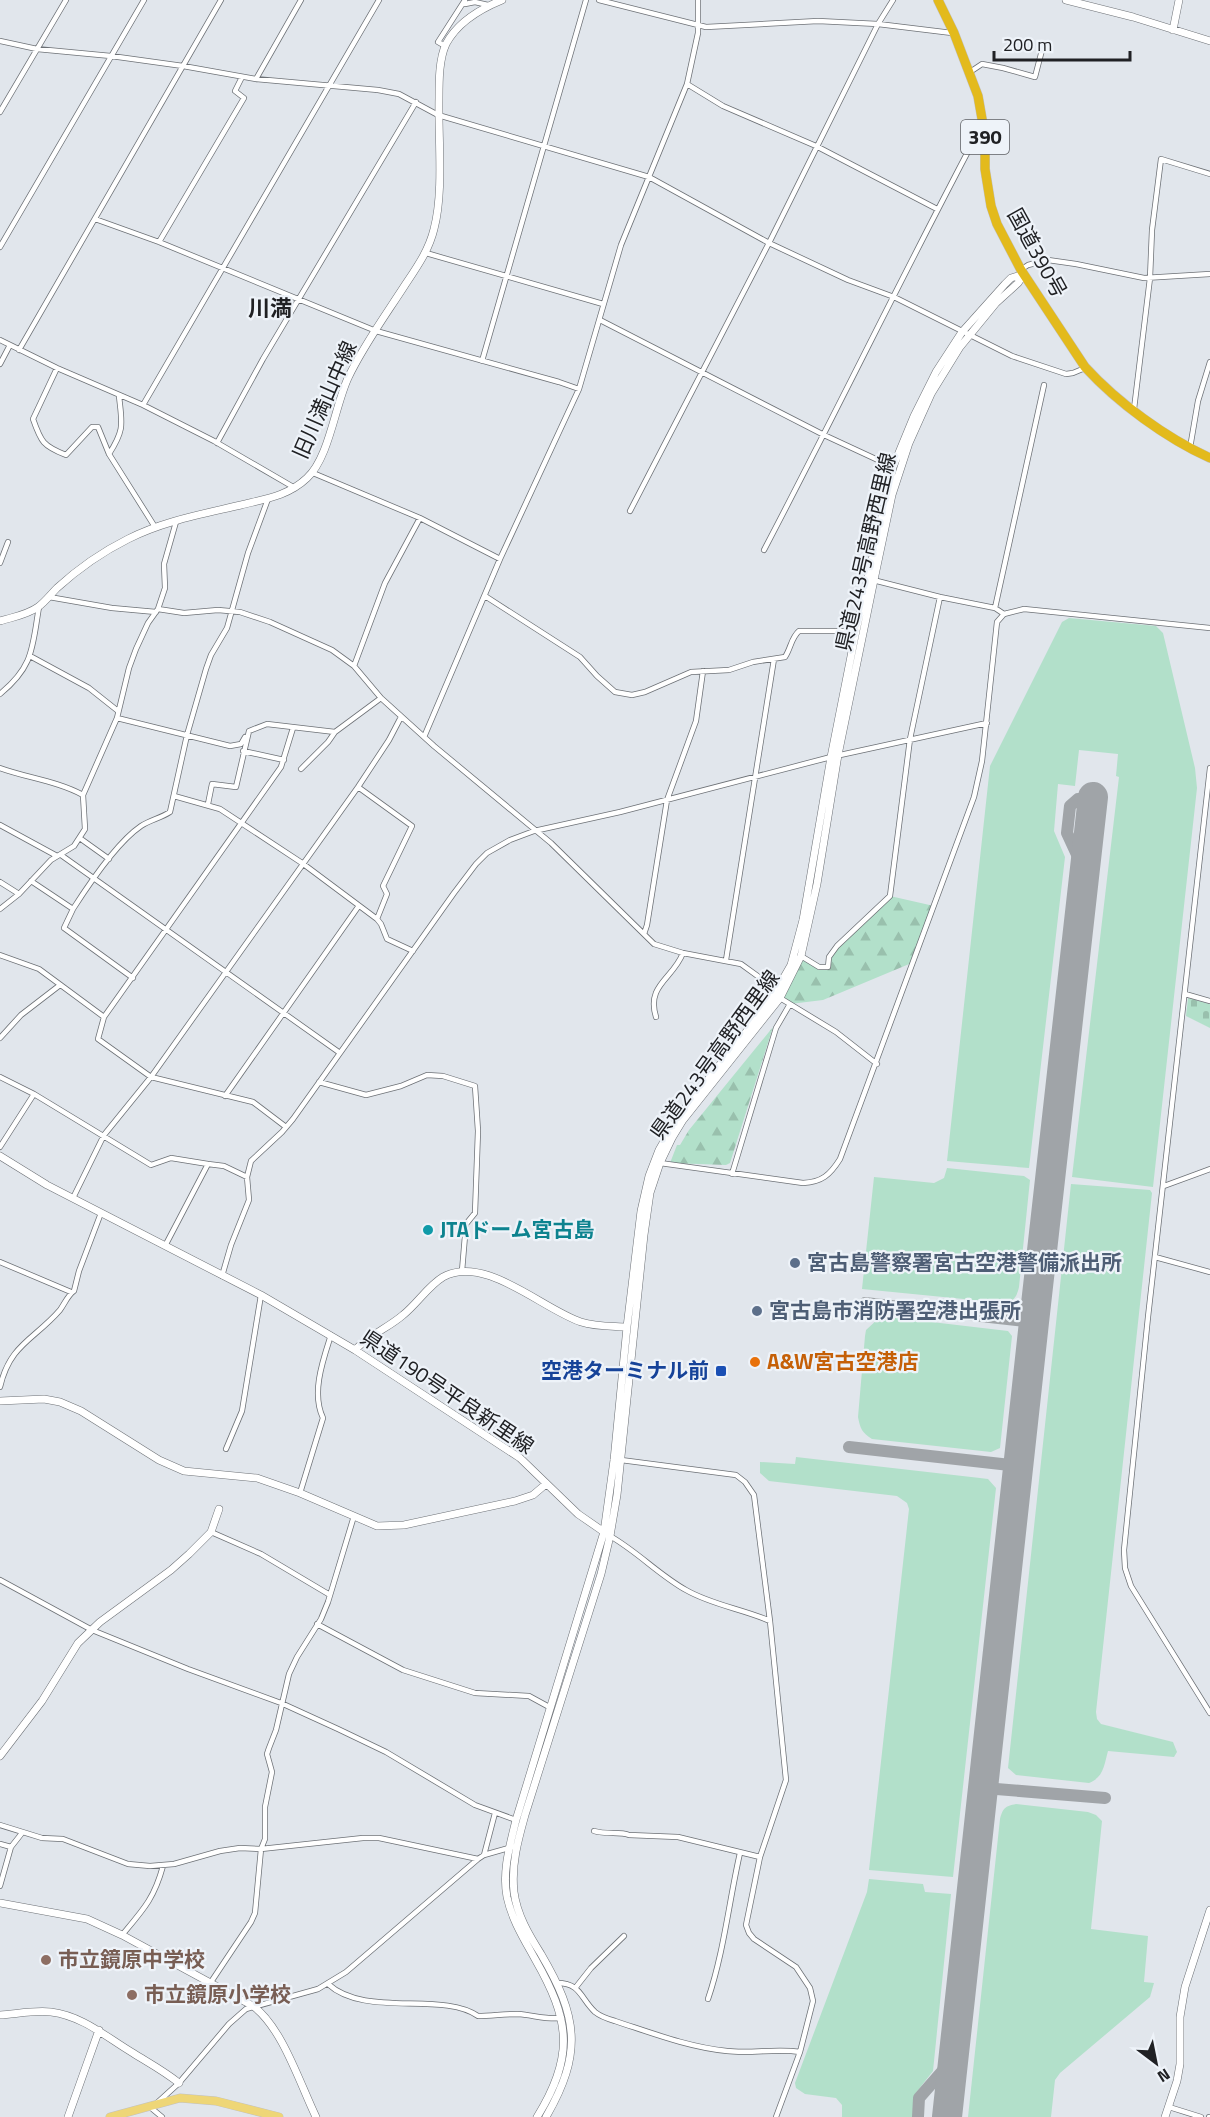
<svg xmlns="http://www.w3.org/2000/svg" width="1210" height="2117" font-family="'Titillium Web','Noto Sans JP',sans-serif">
  <defs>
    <pattern id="forest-firs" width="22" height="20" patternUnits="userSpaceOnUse" patternTransform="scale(1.5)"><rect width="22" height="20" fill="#b2e0ca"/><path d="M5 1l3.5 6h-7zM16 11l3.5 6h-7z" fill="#99c0ad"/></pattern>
    <pattern id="cemetery-stones" width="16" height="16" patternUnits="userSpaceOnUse" patternTransform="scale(1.5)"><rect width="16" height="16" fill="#b2e0ca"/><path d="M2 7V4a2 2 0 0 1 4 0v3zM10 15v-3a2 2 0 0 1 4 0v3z" fill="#99c0ad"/></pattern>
  </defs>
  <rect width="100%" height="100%" fill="#e1e6ec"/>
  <path fill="#b2e0ca" d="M1069 618 1156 626 1163 633 1195 768 1197 788 1153 1187 1072 1177 1119 777 1116 776 1118 754 1079 750 1075 786 1058 784 1054 831 1065 857 1029 1168 947 1161 990 766 1062 622Z
    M947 1168 1024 1176 1030 1180 1019 1287C1017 1296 1014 1302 1004 1303L862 1289 874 1177 934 1183 944 1178Z
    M1071 1184 1150 1190 1152 1193 1096 1712 1097 1719 1101 1724 1173 1742 1177 1752 1174 1757 1108 1751C1104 1765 1104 1777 1089 1783L1016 1775 1008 1768Z
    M889 1317 1008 1331 1012 1336 1000 1448 991 1452 872 1439C862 1433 860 1428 858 1417L865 1336 866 1330 879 1318Z
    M796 1457 980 1478 988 1479 996 1488 953 1877 869 1870 909 1509 907 1503 897 1496 769 1481 760 1473V1462L795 1464Z
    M1016 1804 1088 1812 1096 1815 1102 1821 1091 1929 1148 1936 1144 1982 1154 1983 1150 1997 1060 2073 1055 2080 1051 2117H968L1000 1819C1003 1808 1005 1806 1016 1804Z
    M869 1879 923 1884 925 1892 951 1894 933 2071 915 2094 913 2117H842V2105L836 2098 805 2094 796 2088 795 2083 867 1892Z"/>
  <path fill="url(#forest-firs)" d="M890 896 934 906 914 962 823 1000 790 1004 780 998 801 956 819 967H828L829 957Z
    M773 1027 730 1163 726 1165 670 1163 677 1145H680L689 1130Z"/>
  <path fill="url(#cemetery-stones)" d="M1188 998 1210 1004V1028L1186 1016Z"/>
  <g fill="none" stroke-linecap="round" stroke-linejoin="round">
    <path stroke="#a0a4a8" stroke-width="12" d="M1085 872 1067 833 1070 806 1078 799 1087 800 1092 810
      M865 1303 1034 1322
      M849 1447 1019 1466
      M984 1788 1105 1798
      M918 2117 919 2098 954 2058"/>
    <path stroke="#a0a4a8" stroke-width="30" d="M947 2117 1034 1322 1093 797"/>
    <defs>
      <path id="street" d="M599 0 706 27 818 21 878 24 952 33
        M465 4 475 2 488 5
        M0 41 37 49 111 56 183 66 256 79 378 90 399 94 438 115 649 177 769 243 848 280 894 297 1012 356 1066 374 1073 373 1085 368
        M445 46 438 42 465 0
        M970 72 982 64 1003 68 1035 77 1042 50
        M256 79 301 0
        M687 84 723 106 816 146 937 209
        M0 112 66 0
        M95 219 159 242 376 331 559 382 579 389
        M159 242 244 98 235 91 242 77
        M0 247 144 0
        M426 253 603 304
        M1022 269 1028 265 1048 260 1076 264 1144 278 1210 274
        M600 320 824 435 893 467
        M0 340 57 368 143 405 214 441 295 488
        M19 350 221 0
        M482 361 586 0
        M0 364 10 345
        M57 368 33 419C41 442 43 446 66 455L92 427H98L109 454 155 527
        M143 405 379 0
        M1134 409 1150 278 1152 230 1161 159 1210 174
        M217 443 263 359 416 102
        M1190 448 1198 401 1210 362
        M109 454C125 429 122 424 119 396
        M313 473 420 518 500 559
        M630 511 769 243 878 24 893 0
        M764 550C838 409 907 266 982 125
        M0 563 8 542
        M873 580 940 597 995 608 1004 614
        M485 596 580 657 597 676 615 692 632 695 645 692 691 672 729 670 753 662 785 657C791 648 791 638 799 631H856
        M49 597 112 608 156 612
        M995 608 1044 385
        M158 609 184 613 218 610 240 612 270 622 332 650 354 666 381 698 434 746 551 843 654 944 683 953 741 964 777 990 780 998 836 1032 877 1064
        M30 656 89 688 118 711
        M354 666 385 583 420 518
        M0 694C34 666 32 648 39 607
        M117 718 230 746 241 744 245 737
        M424 737 500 559 579 389 621 245 687 84 698 33V0
        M243 751 284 760
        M0 768C28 778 57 781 83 795
        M1210 768 1148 1317 1124 1550 1125 1568 1131 1586 1210 1713
        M301 769 328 742 335 732 381 698
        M358 787 412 826 383 886 387 894 377 919
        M174 796 220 809 302 863 377 919 381 924 387 939 413 951
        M208 804 212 784 236 787 249 731 267 724 335 732
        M0 825 57 856
        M81 839 109 859
        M61 855 340 1053
        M31 881 73 909C89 884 116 843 141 826 150 820 161 818 170 812L187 735 206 669 211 655 227 628 248 553 268 499
        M0 882 19 894
        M0 909 19 894 51 860 74 846 85 829 83 795 117 718 129 668 136 649 148 623 158 609 165 588 164 564 176 522
        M73 909 64 928 133 978
        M644 934 647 925 667 800 696 721 703 671
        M0 955 39 969 104 1017
        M801 956 819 967H828L829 957 837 946 890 896 910 739 940 597
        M726 960 774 659
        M1185 994 1210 1001
        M656 1017C646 985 673 979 683 953
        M0 1038 21 1015 60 985
        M0 1077 34 1094 151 1165 171 1158 208 1164
        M319 1082 366 1095 401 1086 427 1075 443 1076 475 1086 478 1131 475 1213 466 1224 462 1271
        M225 1096 358 907
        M286 1127 253 1102 151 1077 98 1039 104 1017 281 767 293 728
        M0 1147 34 1094
        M660 1163 803 1183C822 1182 830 1175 840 1159L974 797 982 761 997 622 1004 614 1024 609 1210 628
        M732 1174 776 1028 790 1004
        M1164 1186 1210 1169
        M73 1198 104 1135 151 1077 358 787 389 740 401 717
        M165 1246 208 1164 224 1166 247 1177
        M1155 1257 1210 1272
        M0 1262 71 1292
        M222 1276 231 1245 249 1200 247 1177 251 1161 282 1132 293 1119 454 893 476 864 487 853 510 840 534 831 620 812 831 757 987 723
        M0 1387C10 1344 34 1340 60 1310 65 1303 68 1295 74 1291L79 1271 101 1213
        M226 1449 242 1411 261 1295
        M621 1460 736 1475 745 1482 754 1495 770 1621 786 1780 760 1857 746 1925 749 1933 754 1939 796 1967 810 1988 813 2001 800 2052 776 2117
        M300 1493 323 1418C311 1393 323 1360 331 1335
        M211 1532 261 1554 330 1595
        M610 1536C638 1552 659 1575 686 1590 712 1605 743 1609 770 1621
        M0 1580 92 1630 188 1669 281 1703 338 1729 386 1752 475 1805 516 1820
        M317 1624 403 1670 475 1693 529 1696 551 1708
        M0 1825 42 1838 63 1839 128 1864 150 1866 174 1864 220 1851 240 1848 261 1849 363 1838H379L478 1859
        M594 1831C607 1835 620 1831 629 1835L678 1837 760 1857
        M0 1844 11 1847
        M484 1855 495 1813
        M0 1886 11 1847 22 1833
        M122 1935C143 1910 154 1899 163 1866
        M211 1982 251 1922 255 1913 261 1849 265 1839V1807L272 1772 267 1754 269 1748 276 1730 289 1674 297 1657 321 1619 328 1602 354 1516
        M557 1983C581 1983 580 1998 595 2012 601 2017 608 2019 615 2021 652 2033 688 2047 727 2051 751 2054 777 2048 800 2052
        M328 1984C365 2018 442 1991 478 2016 491 2016 504 2014 518 2014 533 2015 547 2020 562 2018
        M576 1987 591 1968 624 1936
        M708 1999C724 1952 729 1901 740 1853
        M158 2102 179 2083 229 2024 246 2009 318 1989 346 1972 478 1859 484 1855 516 1846
        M150 2107 162 2117
        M1169 2107 1201 2117
        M1209 2117H1210"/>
      <path id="secondary" d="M1066 0 1133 17 1210 41
        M1173 30 1179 0
        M0 621C13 617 27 615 38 607 45 602 51 594 57 588 79 568 102 552 128 539 163 521 203 514 241 505 265 499 288 496 307 478 329 458 335 406 348 378 363 346 385 316 405 285 417 267 429 250 434 229 444 192 438 138 439 98 439 81 439 59 446 44 457 23 480 9 502 0
        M0 1156 47 1185 261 1295 355 1350 520 1458 578 1514 607 1534
        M355 1350C369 1335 388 1328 403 1315 417 1304 428 1286 443 1277 485 1254 542 1309 581 1322 596 1327 612 1326 627 1327
        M0 1401 44 1399 60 1402 81 1411 159 1460 184 1471 257 1478 300 1493 377 1526 404 1525 515 1501 533 1495 546 1484
        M0 1756 42 1701 78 1643 100 1622 171 1570 189 1554 211 1532 219 1509
        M0 1903 87 1919 122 1935 253 2006C282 2027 300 2084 316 2117
        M0 2015C16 2014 35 2010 51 2012 83 2016 106 2037 133 2053 149 2063 164 2071 179 2083
        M68 2117 99 2030
        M537 2117C575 2056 570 2020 535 1959 524 1939 512 1920 507 1897 502 1871 510 1845 516 1820L604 1532 614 1460 627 1327 641 1211 649 1176 659 1150 678 1117 755 1021 772 998 791 965 803 920 831 757 856 631 893 467 914 416 936 372 962 332 1005 284 1011 278 1024 274
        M546 2117C583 2053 578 2017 541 1954 529 1935 517 1915 514 1892 511 1865 518 1840 525 1815L601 1574 610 1536 617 1495 644 1235 650 1193 660 1163 672 1138 683 1120 780 998 801 956 817 884 838 755 874 580 892 495 909 443 931 394 960 347 996 303 1018 283 1024 274
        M1165 2117 1177 2081 1180 2064V2017L1185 1987 1210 1910"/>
      <path id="primary" d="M110 2117 180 2098 216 2101 279 2117"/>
      <path id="highway" d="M938 0 954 33 978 96 985 136V169L991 206 997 224 1021 270 1085 367C1118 403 1166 438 1210 458"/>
    </defs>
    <use href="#street" stroke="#6d7176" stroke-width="6"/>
    <use href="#secondary" stroke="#6d7176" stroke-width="8"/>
    <use href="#primary" stroke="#c1c1c2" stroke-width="9"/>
    <use href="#highway" stroke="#c1c1c2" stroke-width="10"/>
    <use href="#street" stroke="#fff" stroke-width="4.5"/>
    <use href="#secondary" stroke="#fff" stroke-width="7"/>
    <use href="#primary" stroke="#eed677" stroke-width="8"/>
    <use href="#highway" stroke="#e3ba1c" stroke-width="9"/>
  </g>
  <circle fill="#0f9aa8" stroke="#eef3f9" stroke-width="2" cx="428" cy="1230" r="6"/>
  <g fill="#5c6f8a" stroke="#eef3f9" stroke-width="2">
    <circle cx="795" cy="1263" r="6"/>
    <circle cx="757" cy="1311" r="6"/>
  </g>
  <circle fill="#e8710a" stroke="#eef3f9" stroke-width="2" cx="755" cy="1362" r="6"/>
  <rect fill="#1a4fb4" stroke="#eef3f9" stroke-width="2" x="715" y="1365" width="12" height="12" rx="3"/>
  <g fill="#8d6e63" stroke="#eef3f9" stroke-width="2">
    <circle cx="46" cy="1960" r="6"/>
    <circle cx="132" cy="1995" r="6"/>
  </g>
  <g text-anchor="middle" stroke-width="4.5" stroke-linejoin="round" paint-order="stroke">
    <rect fill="#eef3f9" stroke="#5e6064" stroke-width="1.5" x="961" y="120" width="48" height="34" rx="4.5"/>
    <g font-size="20" font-weight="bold" fill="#202124">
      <text x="985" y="144">390</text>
    </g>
    <g font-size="21" fill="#202124" stroke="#eef3f9">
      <text transform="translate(1037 253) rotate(61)" y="7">国道390号</text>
      <text transform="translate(325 400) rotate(-66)" y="7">旧川満山中線</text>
      <text transform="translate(866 552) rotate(-77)" y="7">県道243号高野西里線</text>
      <text transform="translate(715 1055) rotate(-54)" y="7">県道243号高野西里線</text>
      <text transform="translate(447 1392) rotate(34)" y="7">県道190号平良新里線</text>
    </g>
    <g font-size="21" font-weight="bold" fill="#0d838f" stroke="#eef3f9" text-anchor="start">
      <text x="440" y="1237">JTAドーム宮古島</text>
    </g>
    <g font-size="21" font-weight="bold" fill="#4e5e75" stroke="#eef3f9" text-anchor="start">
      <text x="807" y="1270">宮古島警察署宮古空港警備派出所</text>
      <text x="769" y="1318">宮古島市消防署空港出張所</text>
    </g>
    <g font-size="21" font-weight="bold" fill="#c56008" stroke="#eef3f9" text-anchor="start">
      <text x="767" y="1369">A&amp;W宮古空港店</text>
    </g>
    <g font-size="21" font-weight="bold" fill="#164399" stroke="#eef3f9" text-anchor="end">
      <text x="709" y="1378">空港ターミナル前</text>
    </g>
    <g font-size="21" font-weight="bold" fill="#785e54" stroke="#eef3f9" text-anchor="start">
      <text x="58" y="1967">市立鏡原中学校</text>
      <text x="144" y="2002">市立鏡原小学校</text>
    </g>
    <g font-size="22" font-weight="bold" fill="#202124" stroke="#eef3f9">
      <text x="270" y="316">川満</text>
    </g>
  </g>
  <g transform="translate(1156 2063) rotate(148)" stroke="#eef3f9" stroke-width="4.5" paint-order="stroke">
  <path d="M0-4.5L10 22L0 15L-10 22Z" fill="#202124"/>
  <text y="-9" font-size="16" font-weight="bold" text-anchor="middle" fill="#202124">N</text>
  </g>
  <path d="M994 51v9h136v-9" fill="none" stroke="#202124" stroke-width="3"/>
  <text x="1003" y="51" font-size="18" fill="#202124" stroke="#eef3f9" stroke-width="4.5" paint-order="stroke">200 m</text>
</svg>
